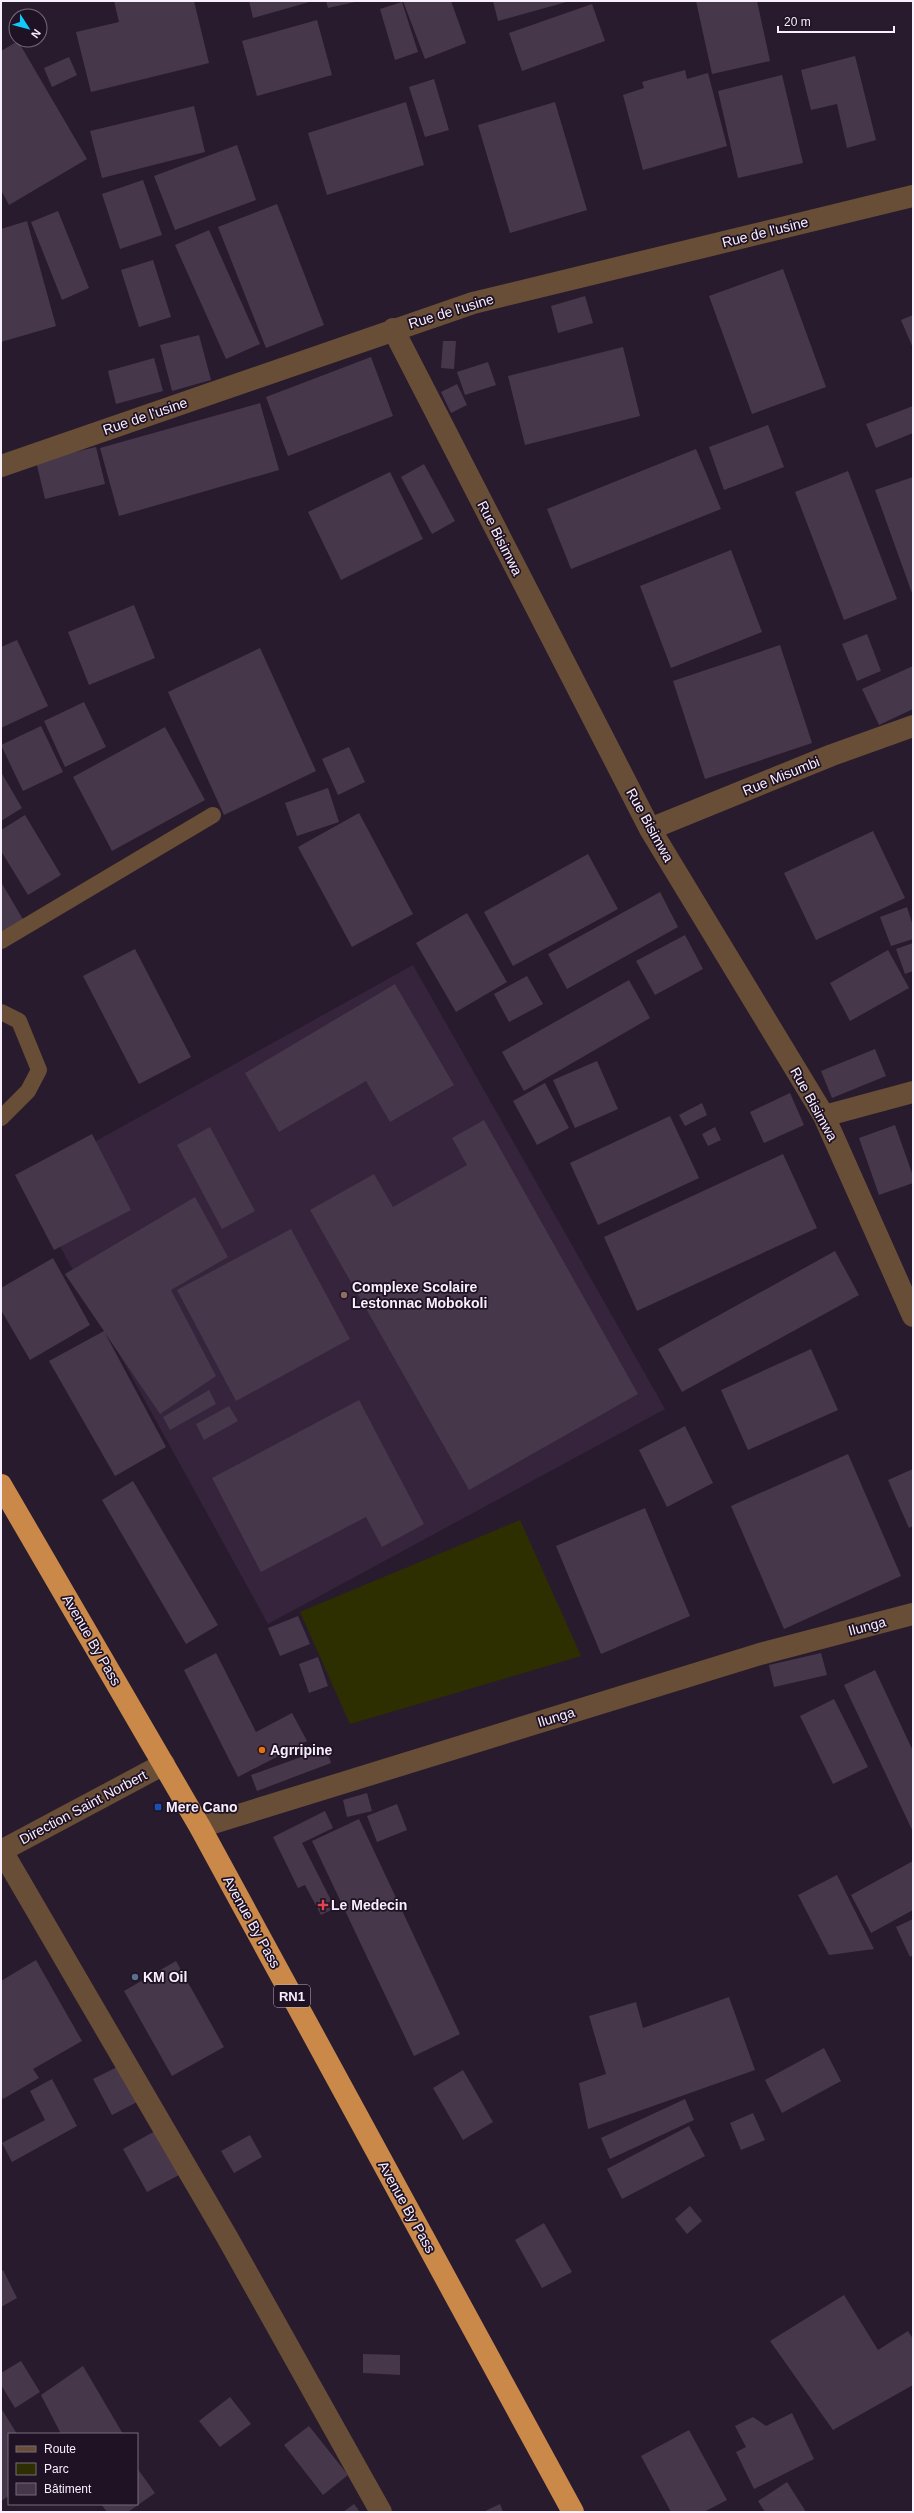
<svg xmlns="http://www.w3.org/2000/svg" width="914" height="2513" font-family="Helvetica,sans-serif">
  <rect width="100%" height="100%" fill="#291b2e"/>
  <path fill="#35243c" d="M413 965 665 1409 268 1624 24 1181Z"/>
  <path fill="#2d2f00" d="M520 1520 581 1656 350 1724 300 1612Z"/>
  <path fill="#47374b" d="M114 1H194L209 63 91 92 76 32 119 22Z
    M249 1H313L253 18Z
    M326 1H355V2L328 8Z
    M403 1H451L466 43 425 59Z
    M493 1H570L498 21Z
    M696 1H757L770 61 712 74Z
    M402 2 418 52 395 60 380 9Z
    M592 4 605 41 522 71 509 33Z
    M317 20 332 75 257 96 242 41Z
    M18 41 87 159 9 205 1 190V51Z
    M855 56 876 140 847 148 837 104 811 110 801 70Z
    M69 57 77 75 52 87 44 68Z
    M685 70 687 79 708 73 727 146 643 170 623 95 644 88 642 82Z
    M782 75 803 163 738 178 718 91Z
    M434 79 449 130 425 137 409 87Z
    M406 102 424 165 327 195 308 133Z
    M555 102 587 210 510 233 478 125Z
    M194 106 205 152 102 178 90 131Z
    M237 145 256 200 175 230 154 176Z
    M143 180 162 235 120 249 102 194Z
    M277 204 324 325 266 348 218 227Z
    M58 211 89 288 62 300 31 222Z
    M27 221 56 326 1 342V229Z
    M209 230 260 344 226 359 175 245Z
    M153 260 171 317 139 327 121 270Z
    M783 269 826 387 752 414 709 296Z
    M585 296 593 323 558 333 551 306Z
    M913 315V348L901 320Z
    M199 335 211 380 172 391 160 345Z
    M443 341H456L454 369 441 368Z
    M623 347 640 416 525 445 508 376Z
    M371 357 393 416 288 456 266 397Z
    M154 358 163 391 116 404 108 371Z
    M488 362 496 385 465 395 457 372Z
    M457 384 467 405 451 413 441 392Z
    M260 403 279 470 119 516 100 448Z
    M913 406V433L876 448 866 424Z
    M768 425 784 467 724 490 709 447Z
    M96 447 105 484 45 499 36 461Z
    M696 449 721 509 571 569 547 509Z
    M424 464 455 521 432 534 401 477Z
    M848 471 897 599 844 620 795 492Z
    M390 472 423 539 341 580 308 512Z
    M913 477V596L875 490Z
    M731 550 762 632 671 668 640 586Z
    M134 605 155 658 89 685 68 632Z
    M867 634 881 671 857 681 842 644Z
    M17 640 48 706 1 728V647Z
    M780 645 812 743 705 779 673 681Z
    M260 648 316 771 224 815 168 692Z
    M913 666V709L879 725 862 689Z
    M84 702 106 747 65 767 44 721Z
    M41 726 63 772 23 791 1 745Z
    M165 727 205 800 112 851 73 777Z
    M349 747 365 782 338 795 322 759Z
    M1 772 22 808 1 821Z
    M328 788 339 822 297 836 285 803Z
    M359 813 413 914 352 947 298 847Z
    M25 815 61 875 28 895 1 851V830Z
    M873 831 905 898 816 940 784 873Z
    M588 854 618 909 513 966 484 912Z
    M1 882 24 921 1 935Z
    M660 892 678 927 567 989 548 954Z
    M907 907 913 926V939L891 946 880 917Z
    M467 913 507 982 456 1012 416 943Z
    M685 935 703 969 655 995 636 961Z
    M913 943V971L905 974 896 949Z
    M135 949 191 1057 139 1084 83 976Z
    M888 950 909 988 850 1021 830 983Z
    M527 976 543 1004 509 1022 494 994Z
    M629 980 650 1018 524 1091 502 1052Z
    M395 984 454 1085 390 1122 366 1081 279 1132 245 1073Z
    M875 1049 886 1076 832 1098 821 1071Z
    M597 1061 618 1109 575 1128 553 1080Z
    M545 1083 569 1128 537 1145 513 1101Z
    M790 1093 804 1125 764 1143 750 1112Z
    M702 1103 707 1115 685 1126 679 1115Z
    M670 1116 699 1178 598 1225 570 1163Z
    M484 1120 638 1394 469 1490 310 1210 374 1174 393 1207 467 1165 452 1138Z
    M895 1125 913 1176V1183L879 1195 859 1138Z
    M210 1127 255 1211 222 1229 177 1145Z
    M715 1127 721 1140 708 1146 702 1134Z
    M92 1134 131 1210 54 1250 15 1175Z
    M783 1154 817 1228 637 1311 604 1237Z
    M195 1197 228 1257 171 1290 216 1376 160 1414 105 1333 166 1447 115 1476 49 1361 104 1331 65 1274Z
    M291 1229 350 1339 236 1401 177 1290Z
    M835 1251 859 1295 682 1392 658 1349Z
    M53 1258 90 1325 30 1360 1 1310V1288Z
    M811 1349 838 1410 748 1450 721 1390Z
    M209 1390 216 1404 170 1430 163 1417Z
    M359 1400 424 1524 382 1547 366 1517 261 1572 212 1478Z
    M229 1406 238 1421 204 1440 196 1424Z
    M685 1426 713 1483 667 1507 639 1450Z
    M848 1454 901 1576 784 1629 731 1506Z
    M913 1469V1526L909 1528 888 1480Z
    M133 1481 218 1625 186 1644 102 1500Z
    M645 1508 690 1616 601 1654 556 1546Z
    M298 1616 310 1644 280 1656 268 1628Z
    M216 1653 256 1732 292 1713 307 1741 238 1777 184 1670Z
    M821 1653 827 1675 774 1687 769 1665Z
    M318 1657 328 1686 309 1693 299 1664Z
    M875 1670 913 1751V1832L844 1685Z
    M834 1699 868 1767 833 1784 800 1716Z
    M326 1748 331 1763 257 1791 251 1775Z
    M367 1793 372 1811 347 1817 343 1800Z
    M397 1804 407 1830 377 1842 367 1816Z
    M325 1811 333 1828 302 1843 335 1908 321 1915 305 1885 298 1888 273 1837Z
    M359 1819 460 2034 414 2056 312 1841Z
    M913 1861V1910L871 1933 851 1895Z
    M837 1875 874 1949 829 1955 798 1895Z
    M913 1919V1955L910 1957 896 1927Z
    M36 1960 82 2041 33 2069 39 2078 3 2099 1 2095V1981Z
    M176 1961 224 2047 172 2076 124 1991Z
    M729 1997 755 2070 588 2129 579 2083 606 2074 589 2016 636 2002 643 2028Z
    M824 2048 841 2081 782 2113 765 2080Z
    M121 2065 139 2101 112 2115 93 2079Z
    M463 2070 493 2122 463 2140 433 2088Z
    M52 2079 77 2126 12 2162 2 2143 45 2120 30 2091Z
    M685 2099 694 2120 610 2159 601 2138Z
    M753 2113 765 2140 741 2150 730 2123Z
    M689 2126 705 2156 622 2199 607 2169Z
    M155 2131 179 2175 147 2192 123 2149Z
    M250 2135 262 2157 234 2173 221 2151Z
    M690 2206 702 2221 687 2234 675 2219Z
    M544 2223 572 2272 542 2288 515 2240Z
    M3 2270 17 2298 1 2307V2271Z
    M844 2295 878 2350 908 2331 913 2339V2385L833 2430 770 2341Z
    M363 2354 400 2355V2375L363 2373Z
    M21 2361 40 2392 15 2408 1 2385V2373Z
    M83 2366 123 2434H61L41 2395Z
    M230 2397 251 2424 220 2447 199 2421Z
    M1 2408 17 2434H9V2496L1 2501Z
    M792 2413 814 2459 754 2489 736 2452 746 2447 735 2426 753 2417 766 2426Z
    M309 2426 348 2475 323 2495 284 2445Z
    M689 2430 727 2500 704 2512H671L641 2456Z
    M137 2468 155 2493 128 2512H107L101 2504H137Z
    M787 2482 806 2512H765L758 2501Z
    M354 2504 360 2512H343Z
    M500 2504 503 2512H483Z"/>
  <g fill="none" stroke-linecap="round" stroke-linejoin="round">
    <path stroke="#684e36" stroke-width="16" d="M1 941 213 815
      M1 1012 19 1021 39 1070 28 1091 1 1118"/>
    <path stroke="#684e36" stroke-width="22" d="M393 329 650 829 824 1116 913 1316
      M1 466 473 303 913 196
      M650 829 832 755 913 726
      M824 1116 913 1092
      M200 1827 760 1654 913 1614
      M1 1851 164 1764
      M2 1851 227 2237 381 2512"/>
    <path stroke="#ca8949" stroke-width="22" d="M1 1485 200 1827 573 2512"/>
  </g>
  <circle fill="#8d6e63" stroke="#1f1224" stroke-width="1.5" cx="344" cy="1295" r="4"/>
  <circle fill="#e8710a" stroke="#1f1224" stroke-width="1.5" cx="262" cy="1750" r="4"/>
  <rect fill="#1a4fb4" stroke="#1f1224" stroke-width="1.5" x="154" y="1803" width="8" height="8" rx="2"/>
  <path fill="#e0444e" stroke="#1f1224" stroke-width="1.5" d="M321 1899h4v4h4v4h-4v4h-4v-4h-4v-4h4z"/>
  <circle fill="#5c6f8a" stroke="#1f1224" stroke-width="1.5" cx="135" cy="1977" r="4"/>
  <g text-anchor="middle" stroke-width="3.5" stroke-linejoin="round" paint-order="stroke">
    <rect fill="#1f1224" stroke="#b7adbb" stroke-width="1" x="274" y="1985" width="36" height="22" rx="3"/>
    <g font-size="13" font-weight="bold" fill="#f8effc">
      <text x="292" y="2001">RN1</text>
    </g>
    <g font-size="14" fill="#f8effc" stroke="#1f1224">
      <text transform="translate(765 232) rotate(-14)" y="5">Rue de l'usine</text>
      <text transform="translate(451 311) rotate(-17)" y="5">Rue de l'usine</text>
      <text transform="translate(145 416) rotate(-19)" y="5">Rue de l'usine</text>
      <text transform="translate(500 538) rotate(63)" y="5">Rue Bisimwa</text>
      <text transform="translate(781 776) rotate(-22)" y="5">Rue Misumbi</text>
      <text transform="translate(650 825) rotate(61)" y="5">Rue Bisimwa</text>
      <text transform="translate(814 1104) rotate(61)" y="5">Rue Bisimwa</text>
      <text transform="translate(867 1626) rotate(-15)" y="5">Ilunga</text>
      <text transform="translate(92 1640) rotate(60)" y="5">Avenue By Pass</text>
      <text transform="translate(556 1717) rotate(-17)" y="5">Ilunga</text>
      <text transform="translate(83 1807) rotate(-28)" y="5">Direction Saint Norbert</text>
      <text transform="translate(252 1922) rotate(61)" y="5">Avenue By Pass</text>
      <text transform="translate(407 2207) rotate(61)" y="5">Avenue By Pass</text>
    </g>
    <g font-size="14" font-weight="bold" fill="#f8effc" stroke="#1f1224" text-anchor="start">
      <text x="352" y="1292">Complexe Scolaire<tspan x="352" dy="16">Lestonnac Mobokoli</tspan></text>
      <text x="270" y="1755">Agrripine</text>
      <text x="166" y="1812">Mere Cano</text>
      <text x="331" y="1910">Le Medecin</text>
      <text x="143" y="1982">KM Oil</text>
    </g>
  </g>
  <rect width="914" height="2513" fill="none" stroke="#f8effc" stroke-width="4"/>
  <rect x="8" y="2433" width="130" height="72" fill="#1f1224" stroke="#766a7a"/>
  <rect x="16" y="2446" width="20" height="6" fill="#684e36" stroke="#766a7a"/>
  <text x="44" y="2453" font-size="12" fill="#f8effc">Route</text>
  <rect x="16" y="2463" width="20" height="12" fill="#2d2f00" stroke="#766a7a"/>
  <text x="44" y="2473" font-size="12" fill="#f8effc">Parc</text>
  <rect x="16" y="2483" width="20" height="12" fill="#47374b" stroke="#766a7a"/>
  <text x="44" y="2493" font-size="12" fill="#f8effc">Bâtiment</text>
  <g transform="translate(28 28) rotate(126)"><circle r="19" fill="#1f1224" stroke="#766a7a"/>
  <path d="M0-3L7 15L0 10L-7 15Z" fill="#11cafb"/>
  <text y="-6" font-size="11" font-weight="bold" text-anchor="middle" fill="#f8effc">N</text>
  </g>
  <path d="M778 26v6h116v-6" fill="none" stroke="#f8effc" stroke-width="2"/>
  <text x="784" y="26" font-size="12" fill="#f8effc" stroke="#1f1224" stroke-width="3" paint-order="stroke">20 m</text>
</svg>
